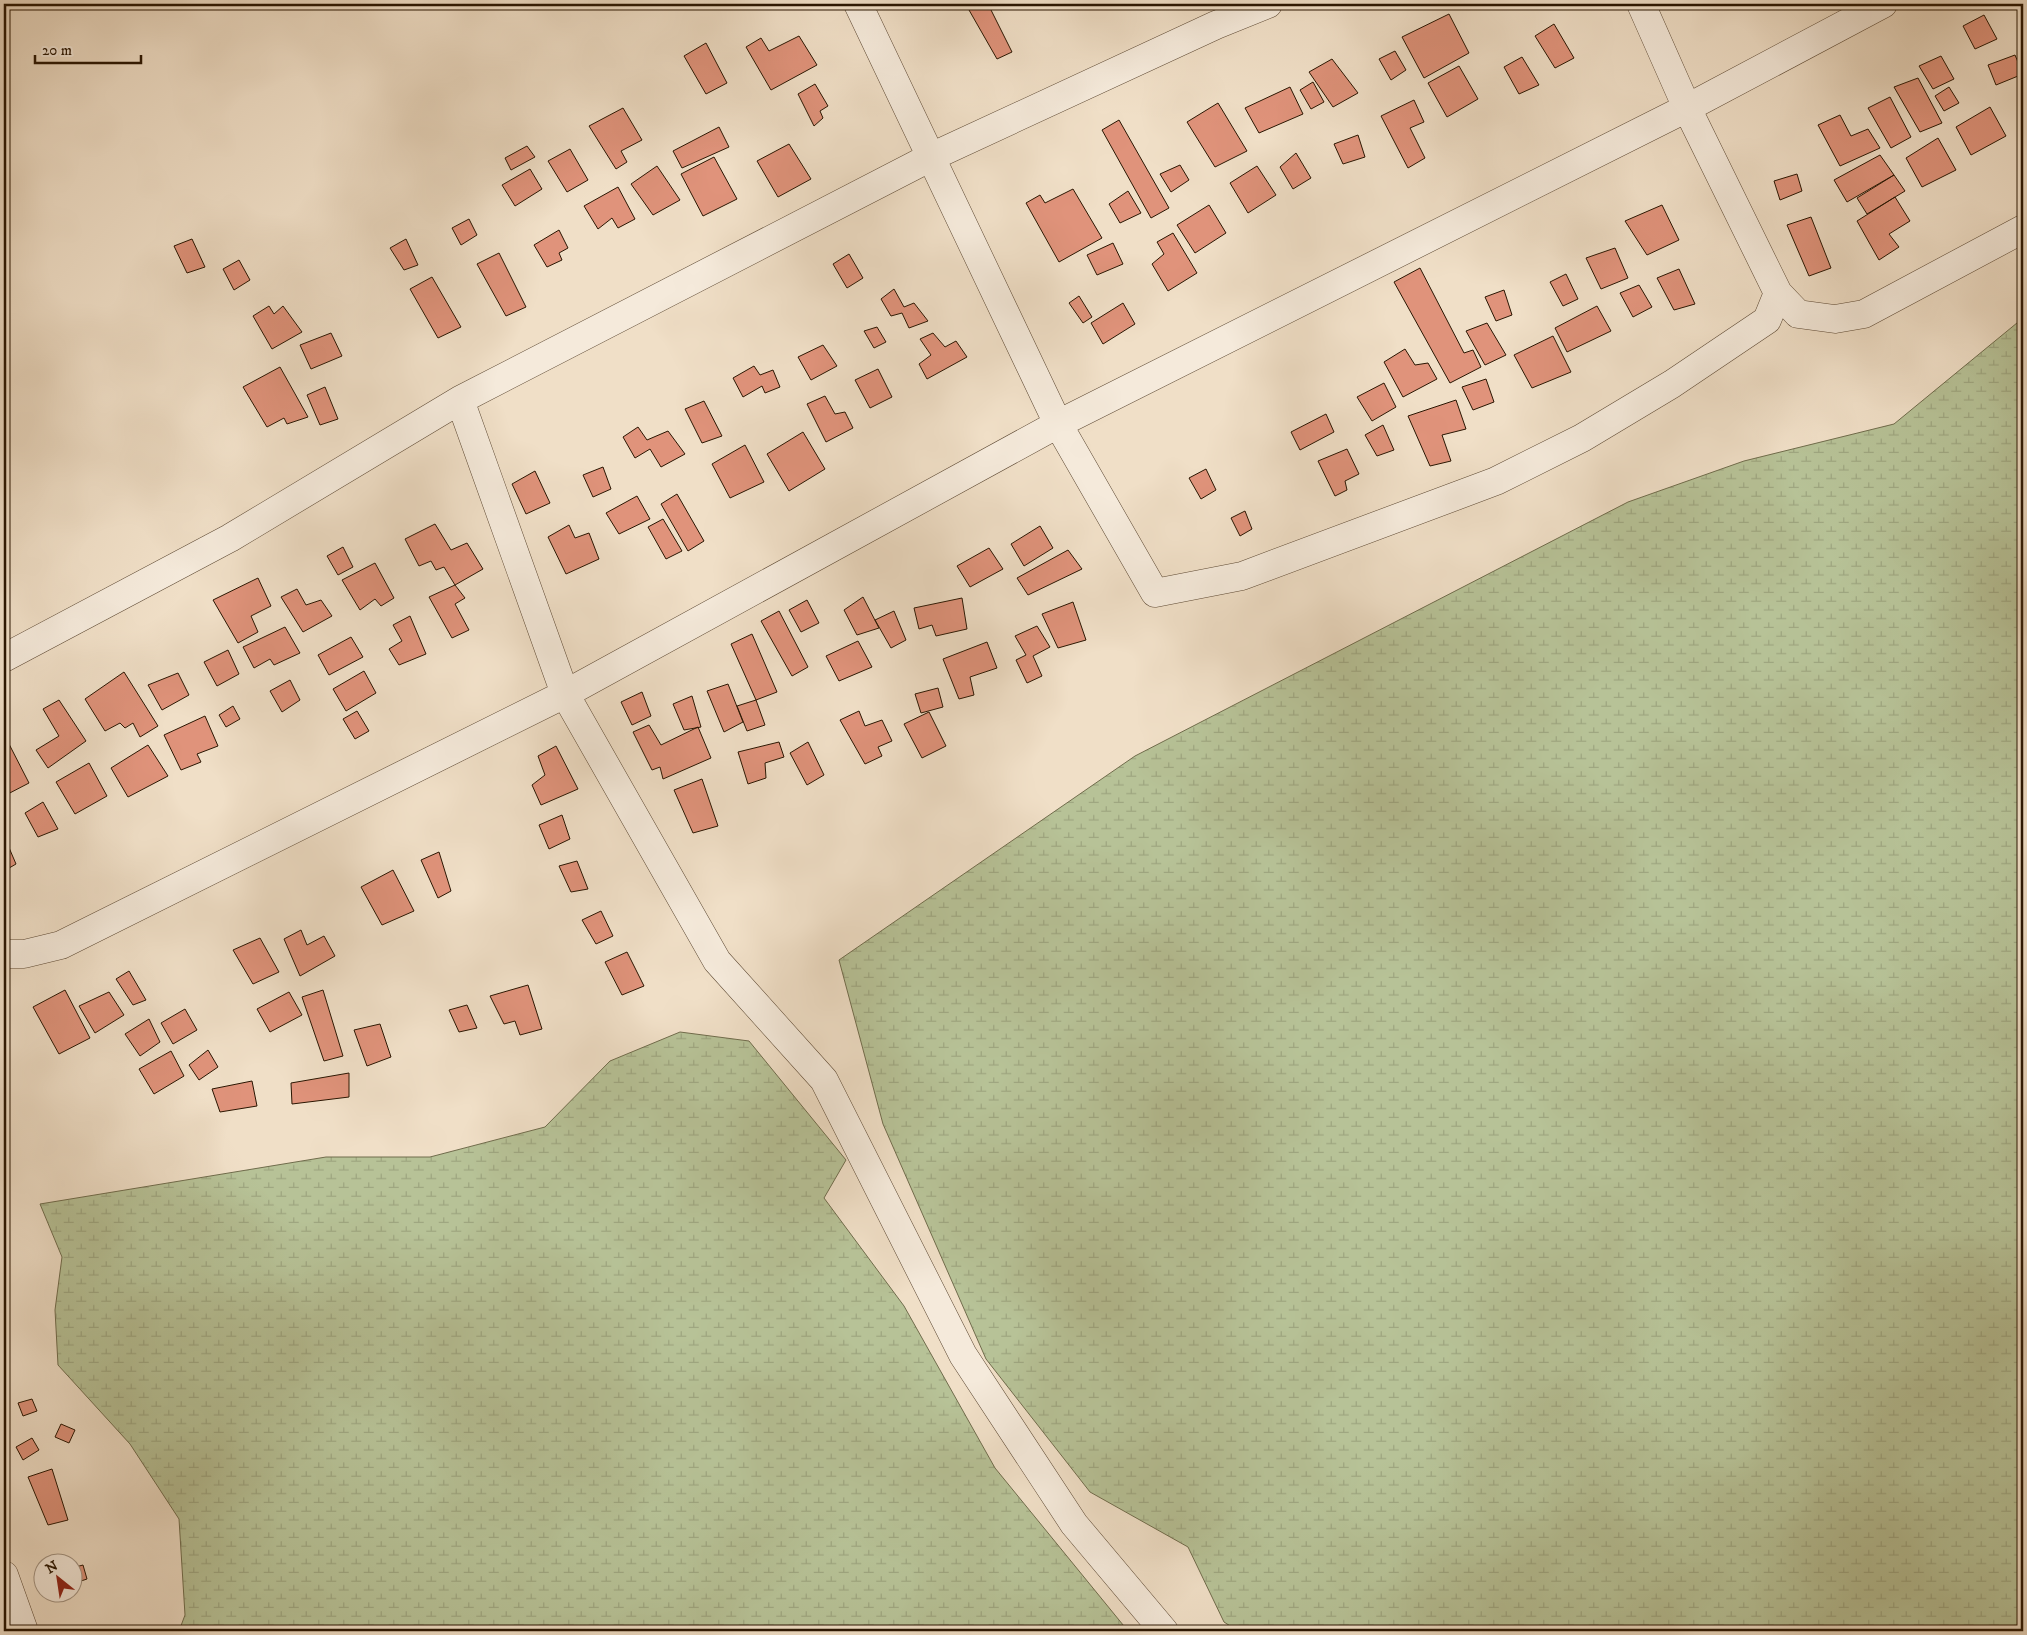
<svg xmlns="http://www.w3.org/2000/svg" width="2027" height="1635" font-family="'IM FELL DW Pica',serif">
  <defs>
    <pattern id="wetland-marsh" width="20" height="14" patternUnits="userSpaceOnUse" patternTransform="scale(1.25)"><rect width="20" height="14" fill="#b7c297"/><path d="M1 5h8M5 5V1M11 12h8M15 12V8" fill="none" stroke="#9ea680"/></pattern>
  </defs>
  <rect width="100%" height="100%" fill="#f0dfc7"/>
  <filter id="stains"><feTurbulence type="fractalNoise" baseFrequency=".004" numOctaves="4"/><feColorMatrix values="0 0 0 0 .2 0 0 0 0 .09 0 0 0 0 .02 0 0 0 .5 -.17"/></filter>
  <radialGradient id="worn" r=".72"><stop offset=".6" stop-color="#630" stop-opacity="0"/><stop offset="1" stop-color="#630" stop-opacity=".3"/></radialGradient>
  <path fill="url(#wetland-marsh)" stroke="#706c4c" d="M2023 318V1631H1238L1224 1622 1188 1547 1090 1492 986 1359 883 1124 839 960 1135 756 1628 502 1744 461 1894 424Z
    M680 1032 749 1041 846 1160 824 1198 904 1306 995 1468 1128 1631H179L185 1615 179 1519 130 1444 58 1365 55 1310 62 1257 40 1204 326 1157H430L545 1127 610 1061Z"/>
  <path fill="#e0937b" stroke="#2a1602" d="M979 4H988L1012 52 997 59 969 10Z
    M1449 14 1469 53 1424 78 1402 37Z
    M1984 15 1997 39 1975 49 1963 26Z
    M1554 24 1574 58 1555 68 1535 36Z
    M799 36 817 65 771 90 746 47 761 38 769 51Z
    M706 43 727 83 706 94 684 56Z
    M1395 51 1406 70 1391 80 1379 59Z
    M2015 55 2023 74 1996 85 1988 65Z
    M1941 56 1954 79 1933 89 1919 66Z
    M1522 57 1539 85 1519 94 1504 67Z
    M1332 59 1358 93 1333 107 1309 72Z
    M1459 66 1478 99 1447 117 1428 83Z
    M1918 78 1942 123 1920 132 1894 87Z
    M1313 82 1324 102 1311 109 1300 90Z
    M815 84 828 106 820 111 823 118 814 126 798 94Z
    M1290 87 1303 114 1259 133 1245 108Z
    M1949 87 1959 103 1944 111 1935 96Z
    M1890 97 1911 137 1891 148 1868 108Z
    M1414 100 1424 122 1410 128 1425 158 1408 168 1381 116Z
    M1218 103 1247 151 1215 167 1187 122Z
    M1990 107 2006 136 1971 155 1956 127Z
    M623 108 642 140 621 151 627 162 616 169 589 126Z
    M1840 115 1851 136 1868 129 1880 148 1840 166 1818 125Z
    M1119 120 1169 208 1151 218 1102 130Z
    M2023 125V137L2019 127Z
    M719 127 729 147 682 168 673 151Z
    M1358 135 1365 157 1343 164 1334 144Z
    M1938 138 1956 170 1922 187 1906 158Z
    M789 144 811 179 778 197 757 161Z
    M527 146 535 157 511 170 505 158Z
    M570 149 588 180 567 192 548 161Z
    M1296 153 1311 178 1293 189 1280 167Z
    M1880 155 1894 175 1847 202 1834 180Z
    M714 157 737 199 703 216 681 174Z
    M1180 165 1189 180 1171 192 1160 174Z
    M657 166 680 200 653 215 631 184Z
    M1257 166 1276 195 1248 213 1230 183Z
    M530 169 542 189 515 206 502 185Z
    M1797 174 1802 191 1780 200 1774 181Z
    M1894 175 1905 191 1867 214 1857 198Z
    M618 187 635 219 618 228 612 218 598 229 584 206Z
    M1073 189 1102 238 1059 262 1026 203 1040 195 1045 203Z
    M1128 191 1141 213 1120 223 1109 204Z
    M1895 197 1910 221 1889 234 1899 247 1879 260 1857 221Z
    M1209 205 1226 233 1195 253 1177 225Z
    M1662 205 1679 240 1647 255 1625 221Z
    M1811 217 1831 268 1809 276 1787 225Z
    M469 219 477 235 461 245 452 228Z
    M559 230 568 248 559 253 562 260 547 267 534 245Z
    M1173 233 1197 273 1168 291 1152 264 1164 254 1157 242Z
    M192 239 205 267 187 273 174 246Z
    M406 239 418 265 404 270 390 248Z
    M1113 243 1123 264 1097 275 1087 255Z
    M1615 248 1628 278 1601 289 1586 258Z
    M499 253 526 307 506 316 477 264Z
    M849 254 863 278 847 288 833 264Z
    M239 260 250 280 234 290 223 269Z
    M1420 268 1464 353 1473 350 1481 367 1450 383 1394 282Z
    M1679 269 1695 304 1674 310 1657 278Z
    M1566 274 1578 299 1563 306 1550 282Z
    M432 277 461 327 438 338 410 289Z
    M1639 285 1652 307 1633 317 1620 293Z
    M894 289 904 307 914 303 928 321 909 328 902 313 891 316 881 299Z
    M1504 290 1512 315 1496 321 1485 297Z
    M1079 296 1092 317 1083 323 1069 303Z
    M1123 303 1135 324 1103 344 1091 323Z
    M269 306 274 314 283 306 302 332 272 349 253 316Z
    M1597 306 1611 331 1567 352 1555 328Z
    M1487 323 1506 355 1485 365 1466 331Z
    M877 327 886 342 874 348 864 331Z
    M331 333 342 356 311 369 300 345Z
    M933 333 945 347 956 341 967 357 927 379 919 364 931 355 920 339Z
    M1553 336 1571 372 1532 388 1514 355Z
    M823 345 837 366 811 380 798 357Z
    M1405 349 1415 365 1428 363 1437 379 1403 397 1384 362Z
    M754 366 760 375 773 370 780 387 765 393 762 386 743 397 733 378Z
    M280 367 308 417 287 424 284 418 267 427 243 387Z
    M878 369 892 397 870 408 855 380Z
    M1486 379 1494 402 1473 410 1462 387Z
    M1384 383 1396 407 1372 421 1357 397Z
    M325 387 338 419 320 425 307 395Z
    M825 396 835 414 845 412 853 428 826 442 807 404Z
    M1456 400 1466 429 1442 435 1451 461 1430 466 1408 416Z
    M704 401 722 436 702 443 685 409Z
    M1326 414 1334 432 1300 450 1291 432Z
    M1383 425 1394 450 1377 456 1365 435Z
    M638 427 647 440 668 431 685 454 661 467 650 449 635 458 623 437Z
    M803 432 825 469 789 491 767 454Z
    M745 445 764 482 730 498 712 464Z
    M1347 449 1359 474 1345 481 1347 490 1335 496 1318 461Z
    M603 467 611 489 593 497 583 475Z
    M1206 469 1216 490 1201 499 1189 478Z
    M535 471 550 503 526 514 512 484Z
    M677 494 704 541 688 551 661 504Z
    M637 496 650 519 619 534 606 513Z
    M1245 511 1252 529 1240 536 1231 518Z
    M663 519 682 551 666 559 648 527Z
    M435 524 451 550 467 543 483 569 455 585 444 567 436 570 431 561 419 566 405 539Z
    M569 525 575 538 589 533 599 559 566 574 548 537Z
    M1040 526 1053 548 1024 566 1011 544Z
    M343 547 353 567 338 575 327 556Z
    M989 548 1003 569 970 587 957 566Z
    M1068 550 1082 569 1028 595 1017 578Z
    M375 563 394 598 381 606 375 599 360 610 342 580Z
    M258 578 271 606 251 616 258 632 238 643 213 600Z
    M455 585 465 598 455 604 469 630 452 638 429 597Z
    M297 589 306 605 321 600 332 616 303 632 281 597Z
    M863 597 879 628 857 635 844 610Z
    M962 598 967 629 936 636 932 625 919 629 914 608Z
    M807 600 819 623 801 632 789 610Z
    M1073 602 1086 640 1058 648 1042 614Z
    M779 611 808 667 792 676 761 621Z
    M894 611 906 640 891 648 875 620Z
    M410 616 426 654 399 665 389 649 402 641 393 625Z
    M1037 626 1050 647 1033 656 1042 676 1027 683 1016 660 1026 655 1015 636Z
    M285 627 300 653 274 665 270 659 254 668 243 647Z
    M752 634 777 692 756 700 731 644Z
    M351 637 363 657 329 675 318 655Z
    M858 641 872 667 839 681 826 656Z
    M987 642 997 668 970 677 974 695 959 699 943 659Z
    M228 650 239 674 217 686 204 662Z
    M364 671 376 693 346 711 333 689Z
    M124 672 158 726 140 737 133 723 125 728 120 723 105 731 85 699Z
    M178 673 189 695 162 710 148 685Z
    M290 680 300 700 282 712 270 691Z
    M728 684 743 722 724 732 707 691Z
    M938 688 943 707 921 713 915 694Z
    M642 692 651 716 632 725 621 702Z
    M692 696 701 727 684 730 673 704Z
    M59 700 86 741 48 768 36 750 59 736 43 709Z
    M756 700 765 725 747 731 737 706Z
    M233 706 240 719 226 727 219 715Z
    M357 711 369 731 355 739 343 719Z
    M859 711 865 726 882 720 892 741 878 747 882 756 865 764 840 720Z
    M929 712 946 746 922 758 904 724Z
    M205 716 218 746 197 754 201 762 181 770 164 735Z
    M649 725 661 745 698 727 711 758 663 779 660 767 652 770 633 732Z
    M779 742 784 757 765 763 766 778 748 784 738 752Z
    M808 742 824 775 807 785 790 753Z
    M9 744 29 783 4 796V747Z
    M148 745 168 776 128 797 111 768Z
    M556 746 578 789 541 805 532 785 545 775 538 756Z
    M89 763 107 796 75 814 56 782Z
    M702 779 718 826 693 833 674 790Z
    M43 802 58 829 38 837 25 813Z
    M562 815 570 839 549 849 539 825Z
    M4 836 16 864 4 871Z
    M439 852 451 891 438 898 421 860Z
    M577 861 588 889 571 892 559 866Z
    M393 870 414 911 382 925 361 887Z
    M601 911 613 936 596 944 582 920Z
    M301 930 307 945 324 936 335 956 300 976 284 939Z
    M260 938 279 972 253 984 233 950Z
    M627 952 644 986 622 995 605 962Z
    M129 971 146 1000 133 1005 116 979Z
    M528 985 542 1029 520 1035 515 1021 504 1024 490 996Z
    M65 990 90 1038 59 1054 33 1007Z
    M323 990 343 1056 324 1061 302 997Z
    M109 992 124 1015 95 1033 79 1006Z
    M289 992 302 1015 270 1032 257 1009Z
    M467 1005 477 1028 459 1032 449 1010Z
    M185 1009 197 1030 173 1044 161 1023Z
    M149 1019 160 1042 140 1056 125 1034Z
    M380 1024 391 1057 367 1066 354 1030Z
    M208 1050 218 1067 199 1080 189 1065Z
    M171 1051 184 1076 154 1094 139 1069Z
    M349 1073V1097L292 1104 291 1083Z
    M252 1081 257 1106 220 1112 212 1089Z
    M32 1399 37 1411 23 1416 18 1403Z
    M61 1424 75 1430 69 1443 55 1437Z
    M32 1438 39 1450 23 1460 16 1447Z
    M52 1469 68 1520 48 1525 28 1477Z
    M83 1565 87 1579 72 1584V1568Z"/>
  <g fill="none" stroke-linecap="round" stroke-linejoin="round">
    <defs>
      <path id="street" d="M858 4 1058 424 1155 593 1242 576 1496 481 1582 438 1672 384 1767 320 1778 293
        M1641 4 1687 108 1778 293 1798 314 1835 319 1864 314 2023 229
        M460 400 565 694 717 961 824 1080 963 1355 1074 1524 1164 1631
        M4 658 230 538 460 400 931 157 1216 25 1268 4
        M4 954H24L61 945 565 694 1058 424 1687 108 1883 4
        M4 1575 24 1631"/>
    </defs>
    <use href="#street" stroke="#5c4833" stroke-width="29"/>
    <use href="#street" stroke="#f5eadb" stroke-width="28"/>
  </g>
  <rect width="2027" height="1635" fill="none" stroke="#f0dfc7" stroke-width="20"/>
  <rect x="5" y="5" width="2017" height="1625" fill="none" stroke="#2a1602" stroke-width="2.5"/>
  <rect x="10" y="10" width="2007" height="1615" fill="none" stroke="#2a1602"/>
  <g transform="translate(58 1578) rotate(330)"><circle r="24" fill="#f5eadb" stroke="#a49584"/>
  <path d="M0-4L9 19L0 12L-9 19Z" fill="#8f2418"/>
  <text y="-8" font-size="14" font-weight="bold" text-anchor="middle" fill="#2a1602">N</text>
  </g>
  <path d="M35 55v8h106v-8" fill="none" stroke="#2a1602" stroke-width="2.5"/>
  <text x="42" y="55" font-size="15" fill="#2a1602" stroke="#f5eadb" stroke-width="4" paint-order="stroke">20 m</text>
  <rect width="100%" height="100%" filter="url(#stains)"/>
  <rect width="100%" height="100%" fill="url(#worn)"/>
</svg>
